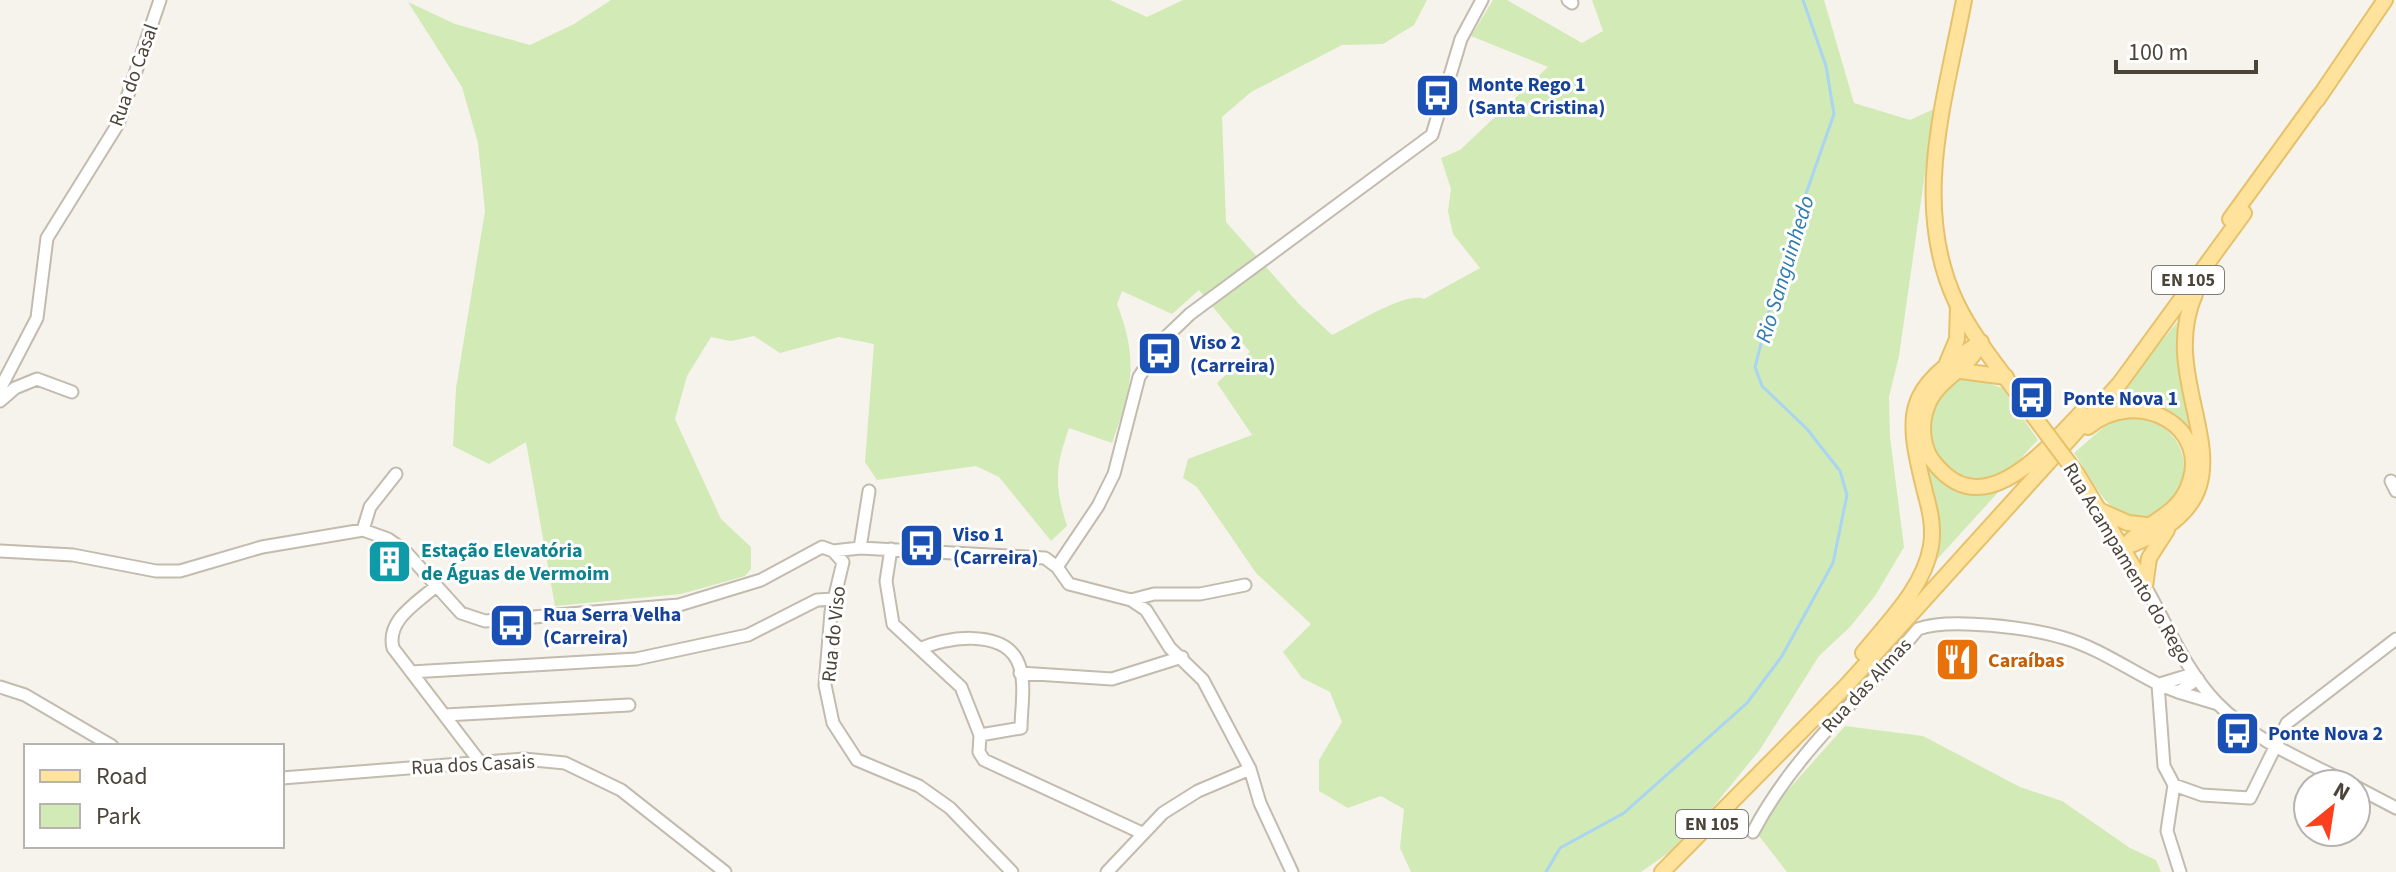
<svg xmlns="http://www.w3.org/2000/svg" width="2396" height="872" font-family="'Source Sans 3',sans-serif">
  <rect width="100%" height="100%" fill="#f6f3ec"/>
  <path fill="#d2eab5" d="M611 0H1110L1147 17 1183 0H1427L1414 25 1383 44 1342 45 1251 92 1222 117 1226 222 1299 304 1332 335C1352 326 1405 291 1424 299L1480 268 1453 234 1448 211 1451 189 1441 158 1460 150 1548 67 1471 36 1493 0H1507L1582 43 1603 31 1592 0H1824L1854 103 1910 120 1934 109 1899 356 1889 397 1890 437 1904 547 1875 596 1850 627 1819 656 1759 751 1704 818 1677 847 1641 872H1411L1400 848 1404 809 1381 796 1348 808 1319 791V760L1342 722 1330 692 1302 678 1283 652 1311 624 1256 573 1197 487 1183 478 1188 459 1252 435 1217 383 1250 352 1199 290 1172 314 1122 291 1117 304C1139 361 1132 388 1112 443L1069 428C1055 468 1054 485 1067 526L1051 541 999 477 976 466 877 480 865 462 874 344 839 337 780 353 754 336 731 341 711 337 687 376 675 419 721 519 751 547V569L745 576 681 594 555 606 526 442 489 464 453 446 456 388 485 211 478 143 462 87 408 2 455 24 530 45 574 24Z
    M2178 321 2194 445C2173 412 2151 397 2111 404Z
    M1967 376 2002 388 2038 440C2026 451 2016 467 2001 474 1969 488 1934 465 1928 432 1926 421 1934 406 1937 395Z
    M2144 416C2230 453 2157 552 2110 505 2096 491 2086 469 2074 453L2113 419Z
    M1921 460C1946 486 1966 495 2002 488L1931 566Z
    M1845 726 1923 736 2020 787 2062 801 2130 848 2156 860 2161 872H1787L1759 836 1772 808Z"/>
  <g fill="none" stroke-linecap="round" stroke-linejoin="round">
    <path stroke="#a9d4f2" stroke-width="3" d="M1546 872 1560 848 1624 813 1747 703 1782 656 1833 563 1847 495 1840 471 1807 429 1762 386 1755 367 1782 262 1834 114 1826 66 1803 0"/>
    <defs>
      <path id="minor" d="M1568 0 1572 3
        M0 389 37 318 47 238 118 124 160 0
        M0 401 15 388 37 379 72 392
        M2391 481 2396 491
        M363 530 370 507 396 474
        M860 548 869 491
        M891 549 886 581 893 624 961 687 980 735 979 752 984 760 1142 833
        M0 551 73 555 156 571H180L262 547 363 530 388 539 405 551 461 613 485 621 679 605 761 580 822 547 833 551 860 548 1045 558 1057 567 1069 584 1131 600 1146 610 1170 648 1203 680 1250 769 1260 803 1292 872
        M833 551 843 562 831 612 825 685 833 723 857 760 919 786 950 808 1012 872
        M1057 567 1098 506 1114 474 1139 377 1165 338 1190 314 1432 135 1461 39 1482 0
        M436 586C417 603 386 620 393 648L480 762
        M2145 586C2167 625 2186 671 2217 703 2253 740 2305 761 2350 784
        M1131 600 1154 594H1200L1245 585
        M920 649C944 637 1001 629 1017 660 1027 679 1021 708 1021 728L980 735
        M411 672 636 659 748 635 817 600 834 599
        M1020 673 1112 679 1182 657
        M2158 684 2178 692 2198 679
        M2160 684 2186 676 2198 679
        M0 687 25 695 112 746
        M2178 692 2218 704
        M445 715 629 705
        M282 778 524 759 565 763 621 790 725 872
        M2174 785 2202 795 2250 798 2287 723 2396 639
        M2356 787 2396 808
        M1753 832C1794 753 1862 697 1918 629 1949 617 2031 628 2064 638 2096 647 2128 669 2158 684L2164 766 2174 785 2167 831 2180 872
        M1107 872 1163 813 1198 791 1250 769"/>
      <path id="major" d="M1964 0C1945 101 1910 206 1957 304 1975 341 2005 375 2029 410
        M2317 100 2385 0
        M2230 219 2320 95
        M1981 342C1967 372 1936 379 1927 407 1920 425 1922 450 1936 465 1985 524 2046 449 2081 413
        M1947 363 1957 339 1958 306
        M1961 371 2006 377
        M2088 427C2137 386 2213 426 2188 487 2177 516 2145 523 2126 545
        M2077 474 2145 586
        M2101 511 2128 523 2146 525
        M2123 548C2278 492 2150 396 2195 294
        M2145 586 2149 558 2167 530
        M1863 653C1889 621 1924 587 1931 546 1934 527 1930 510 1925 492 1905 412 1904 390 1978 344
        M1662 872 1846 686 2120 383 2244 213"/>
    </defs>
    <use href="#minor" stroke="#c2bbae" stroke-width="15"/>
    <use href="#major" stroke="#e6c16a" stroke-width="18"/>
    <use href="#minor" stroke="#fff" stroke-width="11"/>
    <use href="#major" stroke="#ffe39c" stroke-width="14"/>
    <defs>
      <path id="major-bridge" d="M2029 410 2077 474"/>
    </defs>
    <use href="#major-bridge" stroke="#e6c16a" stroke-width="18" stroke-linecap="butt"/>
    <use href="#major-bridge" stroke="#ffe39c" stroke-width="14"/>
  </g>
  <defs>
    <symbol id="bus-square" viewBox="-11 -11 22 22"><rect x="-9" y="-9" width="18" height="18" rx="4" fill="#1a4fb4" stroke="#fff"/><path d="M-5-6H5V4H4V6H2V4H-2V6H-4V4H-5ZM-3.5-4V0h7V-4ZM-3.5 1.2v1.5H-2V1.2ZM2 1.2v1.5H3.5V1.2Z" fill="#fff"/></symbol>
    <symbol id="building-square" viewBox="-11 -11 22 22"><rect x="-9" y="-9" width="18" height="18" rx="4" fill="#0f9aa8" stroke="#fff"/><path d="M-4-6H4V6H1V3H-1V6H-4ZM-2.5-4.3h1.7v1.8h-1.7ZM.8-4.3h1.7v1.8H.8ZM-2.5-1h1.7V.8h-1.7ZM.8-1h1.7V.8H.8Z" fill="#fff"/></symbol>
    <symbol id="restaurant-square" viewBox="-11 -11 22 22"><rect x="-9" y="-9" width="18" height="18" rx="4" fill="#e8710a" stroke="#fff"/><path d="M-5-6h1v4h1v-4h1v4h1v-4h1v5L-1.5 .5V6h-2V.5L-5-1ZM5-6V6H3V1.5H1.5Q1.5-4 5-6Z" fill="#fff"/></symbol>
  </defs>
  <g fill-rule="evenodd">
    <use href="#bus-square" x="1412" y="70" width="51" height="51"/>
    <use href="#bus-square" x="1134" y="328" width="51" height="51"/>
    <use href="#bus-square" x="2006" y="372" width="51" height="51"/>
    <use href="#bus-square" x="896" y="520" width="51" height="51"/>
    <use href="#building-square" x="364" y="536" width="51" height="51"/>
    <use href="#bus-square" x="486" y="600" width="51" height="51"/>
    <use href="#restaurant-square" x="1932" y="634" width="51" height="51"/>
    <use href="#bus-square" x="2212" y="708" width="51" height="51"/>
  </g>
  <g text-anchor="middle" stroke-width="6" stroke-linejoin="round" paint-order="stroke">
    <g fill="#fff" stroke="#817c74" stroke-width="2">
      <rect x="2152" y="266" width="72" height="28" rx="6"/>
      <rect x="1676" y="810" width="72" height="28" rx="6"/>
    </g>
    <g font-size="18" font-weight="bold" fill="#4b4439">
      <text x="2188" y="286">EN 105</text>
      <text x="1712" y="830">EN 105</text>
    </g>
    <g font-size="20" fill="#4b4439" stroke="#fff">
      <text transform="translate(133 75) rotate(-70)" y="7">Rua do Casal</text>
      <text transform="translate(2128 563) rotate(59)" y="7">Rua Acampamento do Rego</text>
      <text transform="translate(833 634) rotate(-84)" y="7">Rua do Viso</text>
      <text transform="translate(1866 685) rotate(-47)" y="7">Rua das Almas</text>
      <text transform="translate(473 764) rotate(-3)" y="7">Rua dos Casais</text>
    </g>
    <g font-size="20" font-weight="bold" fill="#164399" stroke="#fff" text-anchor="start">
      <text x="1468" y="91">Monte Rego 1<tspan x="1468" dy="23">(Santa Cristina)</tspan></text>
      <text x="1190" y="349">Viso 2<tspan x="1190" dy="23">(Carreira)</tspan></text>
      <text x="2063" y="405">Ponte Nova 1</text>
      <text x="953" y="541">Viso 1<tspan x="953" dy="23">(Carreira)</tspan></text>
      <text x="543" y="621">Rua Serra Velha<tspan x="543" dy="23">(Carreira)</tspan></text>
      <text x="2268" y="740">Ponte Nova 2</text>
    </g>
    <g font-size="20" font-weight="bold" fill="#0d838f" stroke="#fff" text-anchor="start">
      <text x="421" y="557">Estação Elevatória<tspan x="421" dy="23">de Águas de Vermoim</tspan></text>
    </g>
    <g font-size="20" font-weight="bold" fill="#c56008" stroke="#fff" text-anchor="start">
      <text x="1988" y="667">Caraíbas</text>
    </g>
    <g font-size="22" font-style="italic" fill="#2e7ab2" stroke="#fff">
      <text transform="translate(1784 269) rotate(-73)" y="8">Rio Sanguinhedo</text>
    </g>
  </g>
  <rect x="24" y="744" width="260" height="104" fill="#ffffff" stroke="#b7b4b0" stroke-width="2"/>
  <rect x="40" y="770" width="40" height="12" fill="#ffe39c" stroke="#b7b4b0" stroke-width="2"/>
  <text x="96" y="784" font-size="24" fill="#4b4439">Road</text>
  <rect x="40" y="804" width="40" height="24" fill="#d2eab5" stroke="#b7b4b0" stroke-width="2"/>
  <text x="96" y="824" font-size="24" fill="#4b4439">Park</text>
  <g transform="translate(2332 808) rotate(30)"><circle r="38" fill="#ffffff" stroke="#b7b4b0" stroke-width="2"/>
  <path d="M0-6L14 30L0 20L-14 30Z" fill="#fc3f1d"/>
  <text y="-12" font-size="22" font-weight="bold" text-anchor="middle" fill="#4b4439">N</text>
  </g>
  <path d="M2116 60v12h140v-12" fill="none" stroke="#4b4439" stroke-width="4"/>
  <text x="2128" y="60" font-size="24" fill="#4b4439" stroke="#ffffff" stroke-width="6" paint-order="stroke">100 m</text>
</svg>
